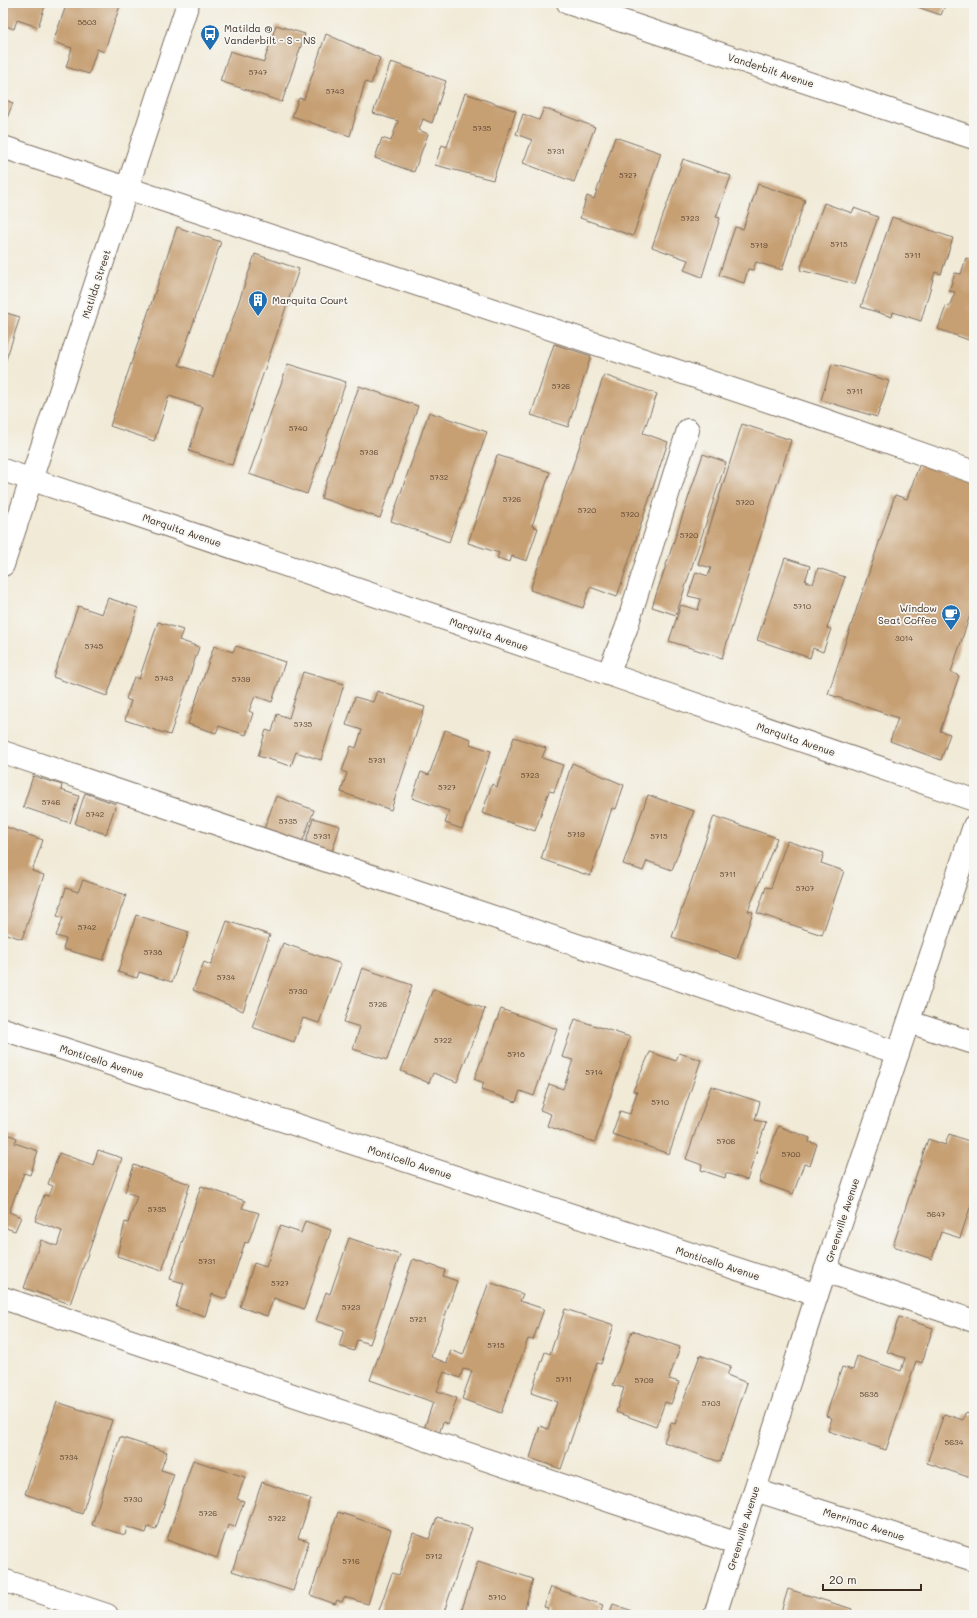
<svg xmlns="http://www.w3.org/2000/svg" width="977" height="1618" font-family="Mali,sans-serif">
  <rect width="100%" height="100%" fill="#f6f6f2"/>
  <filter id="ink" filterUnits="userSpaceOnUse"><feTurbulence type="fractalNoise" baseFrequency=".025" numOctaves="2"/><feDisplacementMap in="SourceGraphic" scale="8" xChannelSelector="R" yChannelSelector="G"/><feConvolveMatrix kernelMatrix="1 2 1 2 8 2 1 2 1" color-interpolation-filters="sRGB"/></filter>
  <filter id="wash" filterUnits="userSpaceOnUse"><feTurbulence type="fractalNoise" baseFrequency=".012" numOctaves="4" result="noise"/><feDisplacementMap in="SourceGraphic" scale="16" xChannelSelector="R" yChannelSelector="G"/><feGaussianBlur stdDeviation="0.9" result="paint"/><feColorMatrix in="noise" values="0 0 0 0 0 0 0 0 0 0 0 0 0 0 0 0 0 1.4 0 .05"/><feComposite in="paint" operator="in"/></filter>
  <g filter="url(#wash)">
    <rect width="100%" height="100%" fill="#f1ead7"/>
    <g id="blocks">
      <path fill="#c69f72" d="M3 3H46L38 27 17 20 14 29 3 25Z
        M67 3H121L104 52 97 49 89 74 66 67 72 48 53 42Z
        M906 3H946L941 15Z
        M276 25 305 34 282 102 220 81 230 51 264 62Z
        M326 34 380 58 371 84 365 82 350 136 292 116 299 98 304 99Z
        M391 62 446 81 432 123 423 119 419 130 428 134 414 172 375 158 382 138 391 141 398 121 373 113Z
        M465 93 516 111 493 180 435 165 442 145 447 147Z
        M3 99 13 103 3 128Z
        M544 108 595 127 574 182 523 163 532 140 516 134 523 114 539 120Z
        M615 137 661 153 633 236 580 218 587 196 594 199Z
        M683 159 731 176 716 217 720 218 702 277 684 270 688 260 652 247Z
        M758 184 805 200 782 270 756 262 753 270 748 269 744 283 719 275 735 227 743 229Z
        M824 203 852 213 854 208 878 217 855 284 800 270Z
        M892 217 953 238 941 274 935 272 921 321 893 312 892 317 861 307Z
        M177 227 221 242 179 365 213 377 255 254 299 269 232 465 189 451 203 407 169 396 154 441 110 426Z
        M966 258 974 261V342L938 329 946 306 949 307 955 292 949 291 955 273 961 274Z
        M3 312 20 317 3 369Z
        M554 344 591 356 568 427 531 415Z
        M288 364 346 382 307 494 249 474Z
        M832 364 889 381 877 417 821 400Z
        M604 375 657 394 643 433 668 442 617 597 590 587 583 608 530 590Z
        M359 386 418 406 380 518 321 498Z
        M429 412 487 432 449 542 391 521Z
        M742 424 791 440 722 658 669 641 681 605 698 610 701 599 688 596 696 572 708 576 711 568 698 564Z
        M703 454 726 462 676 615 652 607Z
        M497 455 550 472 532 526 538 528 527 561 512 556 510 562 497 558 499 553 468 543Z
        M920 463 974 481V603L951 672 959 676 940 731 950 734 941 760 890 741 898 718 828 694 895 495 907 499Z
        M785 558 810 566 805 581 813 584 818 568 845 577 827 628 831 629 823 652 813 648 810 658 757 640Z
        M108 598 138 608 107 696 53 677 78 606 102 614Z
        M158 622 183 630 179 640 199 647 170 735 125 720 131 701 126 699 134 677 139 679Z
        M214 646 233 652 236 646 285 662 272 702 255 696 249 711 253 713 246 735 219 726 216 733 188 724Z
        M303 672 344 684 321 760 296 752 291 766 258 756 266 730 272 732 277 714 289 718Z
        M377 691 425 707 391 810 341 792 347 773 342 771 351 746 356 748 362 730 346 725 355 697 373 702Z
        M445 730 471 739 470 744 491 751 462 829 445 823 449 811 412 798 421 772 429 775Z
        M514 737 546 748 542 758 563 765 554 792 549 791 535 831 482 813 492 784 497 787Z
        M572 763 624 785 616 809 612 808 590 876 541 859Z
        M33 776 62 785 61 790 79 796 70 823 23 807Z
        M85 793 116 804 106 834 75 824Z
        M648 795 694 811 672 870 647 861 643 871 623 864Z
        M276 796 314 810 301 846 263 832Z
        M714 816 777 838 748 911 753 912 737 959 672 937Z
        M313 818 340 826 331 855 304 847Z
        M6 827 43 840 32 871 44 875 22 939 3 933V837Z
        M787 841 824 853 821 863 844 871 822 935 757 913 766 887 771 888Z
        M83 880 126 895 103 960 63 949 66 939 56 936 63 918 57 916 66 888 78 892Z
        M136 915 189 932 172 982 139 972 137 978 118 972Z
        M227 921 270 935 243 1011 193 990 204 962 211 965Z
        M283 943 341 964 319 1023 303 1018 294 1042 252 1027Z
        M362 968 412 985 387 1060 353 1049 360 1027 344 1022Z
        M433 989 485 1009 457 1082 433 1073 429 1083 401 1071Z
        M501 1009 557 1029 534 1096 520 1091 516 1102 481 1090 484 1083 474 1079Z
        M575 1019 630 1037 595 1142 547 1126 551 1114 540 1110 549 1084 563 1089 573 1060 562 1057Z
        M650 1052 676 1061 679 1053 701 1060 669 1154 612 1134 620 1111 630 1114 637 1092 633 1091Z
        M711 1086 760 1102 755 1120 766 1123 747 1180 726 1173 725 1178 701 1170 702 1165 686 1159Z
        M778 1126 810 1138 809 1142 817 1144 810 1166 804 1164 793 1194 759 1182Z
        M3 1132 17 1138 15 1143 38 1151 30 1175 24 1173 9 1212 21 1217 15 1231 6 1228 4 1233H3Z
        M949 1134 974 1143V1196L960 1238 941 1232 932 1259 893 1246 928 1139 945 1145Z
        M98 1150 122 1158 70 1304 24 1288 41 1240 57 1246 62 1231 35 1221 44 1195 49 1196 53 1186 48 1184 59 1153 93 1165Z
        M134 1165 190 1184 162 1271 117 1256 125 1222 128 1223 137 1196 125 1192Z
        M201 1186 245 1201 242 1208 259 1213 248 1243 245 1242 226 1299 212 1294 205 1316 176 1307 184 1283 170 1279Z
        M305 1221 331 1230 304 1309 274 1298 267 1316 240 1307 254 1263 266 1267 280 1226 301 1233Z
        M349 1238 400 1255 370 1344 357 1340 354 1351 339 1346 344 1330 316 1321 326 1292 330 1294Z
        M413 1259 445 1270 443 1276 457 1281 431 1357 447 1363 451 1350 463 1355 489 1282 523 1294 520 1301 544 1309 533 1340 528 1339 501 1413 462 1399 472 1371 463 1369 460 1378 444 1372 437 1391 457 1398 448 1424 443 1422 437 1440 422 1435 433 1402 370 1380Z
        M565 1309 614 1325 601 1364 597 1363 561 1469 530 1458 540 1426 548 1429 557 1402 531 1393 545 1352 550 1354Z
        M899 1317 933 1328 922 1363 916 1361 886 1450 828 1431 832 1418 826 1416 842 1367 853 1370 857 1356 901 1371 905 1358 887 1352Z
        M632 1331 680 1347 669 1379 679 1382 671 1404 665 1402 656 1427 616 1412 624 1388 613 1385Z
        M700 1355 731 1366 727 1375 747 1383 720 1462 664 1442 671 1423 675 1424Z
        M57 1402 112 1420 82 1514 25 1494Z
        M965 1413 974 1415V1479L927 1463 944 1414 963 1420Z
        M120 1437 167 1452 161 1470 174 1474 156 1529 148 1527 146 1533 127 1527 125 1535 92 1525Z
        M193 1460 245 1477 237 1499 244 1501 235 1527 228 1525 217 1558 167 1540Z
        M262 1482 311 1499 298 1538 309 1541 293 1591 232 1571Z
        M338 1512 391 1530 368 1604 344 1597 342 1602 337 1600 335 1604 310 1595Z
        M437 1517 472 1528 443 1615H383L378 1613 392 1573 399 1575 413 1533 429 1539Z
        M478 1561 533 1579 523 1615H460Z
        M551 1587 603 1605 600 1615H545L548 1608 544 1607Z
        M788 1589 852 1609 850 1615H780Z
        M613 1604 643 1615H609Z"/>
    </g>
  </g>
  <g filter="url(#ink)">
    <use href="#blocks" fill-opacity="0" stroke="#7b6d5f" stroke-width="1"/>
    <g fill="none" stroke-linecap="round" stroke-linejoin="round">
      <defs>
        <path id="minor" d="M568 3 974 138
          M3 147 813 416 974 472
          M3 470 608 674 974 800
          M3 565 188 3
          M608 674 626 629 688 430
          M3 752 898 1053
          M909 1022 974 1043
          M3 1029 817 1295
          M825 1271 974 1321
          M3 1298 738 1544
          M755 1490 974 1560
          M3 1580 107 1615"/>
        <path id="major" d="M715 1615 817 1295 974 826"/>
      </defs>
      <use href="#minor" stroke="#7b6d5f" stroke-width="24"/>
      <use href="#major" stroke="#7b6d5f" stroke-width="24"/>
      <use href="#minor" stroke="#fff" stroke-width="22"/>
      <use href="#major" stroke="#fff" stroke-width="22"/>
    </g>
  </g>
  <defs>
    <symbol id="bus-pin" viewBox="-11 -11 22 30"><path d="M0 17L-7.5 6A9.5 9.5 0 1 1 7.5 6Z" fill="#1f6fb2" stroke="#f6f6f2"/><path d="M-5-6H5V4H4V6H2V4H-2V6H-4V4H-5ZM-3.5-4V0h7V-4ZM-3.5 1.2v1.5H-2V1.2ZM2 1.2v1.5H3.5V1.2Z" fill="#fff"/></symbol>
    <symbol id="building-pin" viewBox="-11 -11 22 30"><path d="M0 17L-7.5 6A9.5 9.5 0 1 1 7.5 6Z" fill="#1f6fb2" stroke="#f6f6f2"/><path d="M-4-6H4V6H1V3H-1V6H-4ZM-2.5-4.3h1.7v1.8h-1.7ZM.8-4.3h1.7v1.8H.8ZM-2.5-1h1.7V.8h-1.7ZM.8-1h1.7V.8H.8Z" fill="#fff"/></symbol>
    <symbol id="cafe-pin" viewBox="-11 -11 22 30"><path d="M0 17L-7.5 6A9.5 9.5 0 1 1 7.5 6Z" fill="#1f6fb2" stroke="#f6f6f2"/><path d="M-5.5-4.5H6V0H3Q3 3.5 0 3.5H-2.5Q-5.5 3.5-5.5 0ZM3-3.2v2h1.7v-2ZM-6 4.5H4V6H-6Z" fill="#fff"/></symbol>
  </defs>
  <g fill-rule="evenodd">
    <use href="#bus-pin" x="199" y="23" width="22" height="30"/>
    <use href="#building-pin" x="247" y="289" width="22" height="30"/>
    <use href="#cafe-pin" x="940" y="603" width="22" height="30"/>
  </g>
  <g text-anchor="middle" stroke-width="3.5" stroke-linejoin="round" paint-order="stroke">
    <g font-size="8" fill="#5e4733">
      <text x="87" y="25">5803</text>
      <text x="258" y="75">5747</text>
      <text x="335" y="94">5743</text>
      <text x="482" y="131">5735</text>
      <text x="556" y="154">5731</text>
      <text x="628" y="178">5727</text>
      <text x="690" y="221">5723</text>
      <text x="839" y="247">5715</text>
      <text x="759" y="248">5719</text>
      <text x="913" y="258">5711</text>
      <text x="561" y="389">5726</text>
      <text x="855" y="394">5711</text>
      <text x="298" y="431">5740</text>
      <text x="369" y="455">5736</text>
      <text x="439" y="480">5732</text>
      <text x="512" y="502">5726</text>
      <text x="745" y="505">5720</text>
      <text x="587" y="513">5720</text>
      <text x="630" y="517">5720</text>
      <text x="689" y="538">5720</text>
      <text x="802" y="609">5710</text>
      <text x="904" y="641">3014</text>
      <text x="94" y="649">5745</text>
      <text x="164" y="681">5743</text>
      <text x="241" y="682">5739</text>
      <text x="303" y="727">5735</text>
      <text x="377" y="763">5731</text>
      <text x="530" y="778">5723</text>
      <text x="447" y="790">5727</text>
      <text x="51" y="805">5746</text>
      <text x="95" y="817">5742</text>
      <text x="288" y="824">5735</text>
      <text x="576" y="837">5719</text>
      <text x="322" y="839">5731</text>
      <text x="659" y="839">5715</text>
      <text x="728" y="877">5711</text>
      <text x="805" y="891">5707</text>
      <text x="87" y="930">5742</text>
      <text x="153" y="955">5738</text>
      <text x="226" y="980">5734</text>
      <text x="298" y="994">5730</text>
      <text x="378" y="1007">5726</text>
      <text x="443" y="1043">5722</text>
      <text x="516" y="1057">5718</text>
      <text x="594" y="1075">5714</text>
      <text x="660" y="1105">5710</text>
      <text x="726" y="1144">5706</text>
      <text x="791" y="1157">5700</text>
      <text x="157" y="1212">5735</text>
      <text x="936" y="1217">5647</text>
      <text x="207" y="1264">5731</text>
      <text x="280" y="1286">5727</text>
      <text x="351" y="1310">5723</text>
      <text x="418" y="1322">5721</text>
      <text x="496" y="1348">5715</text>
      <text x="564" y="1382">5711</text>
      <text x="644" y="1383">5709</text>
      <text x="869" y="1397">5638</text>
      <text x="711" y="1406">5703</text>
      <text x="954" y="1445">5634</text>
      <text x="69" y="1460">5734</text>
      <text x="133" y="1502">5730</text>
      <text x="208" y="1516">5726</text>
      <text x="277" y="1521">5722</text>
      <text x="434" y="1559">5712</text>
      <text x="351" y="1564">5716</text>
      <text x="497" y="1600">5710</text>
    </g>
    <g font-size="10" fill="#3b2a1e" stroke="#f6f6f2" text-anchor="start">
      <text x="224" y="32">Matilda @<tspan x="224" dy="12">Vanderbilt - S - NS</tspan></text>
      <text x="272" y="304">Marquita Court</text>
      <text x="937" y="612" text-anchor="end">Window<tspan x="937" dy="12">Seat Coffee</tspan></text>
    </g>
    <g font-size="10" fill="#3b2a1e" stroke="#f6f6f2">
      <text transform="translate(771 70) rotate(18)" y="4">Vanderbilt Avenue</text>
      <text transform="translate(96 284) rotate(-72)" y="4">Matilda Street</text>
      <text transform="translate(182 530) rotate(19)" y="4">Marquita Avenue</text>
      <text transform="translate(489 634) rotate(19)" y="4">Marquita Avenue</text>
      <text transform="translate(796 739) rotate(19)" y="4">Marquita Avenue</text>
      <text transform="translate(102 1061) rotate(18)" y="4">Monticello Avenue</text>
      <text transform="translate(410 1162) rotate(18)" y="4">Monticello Avenue</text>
      <text transform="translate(842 1220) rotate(-72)" y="4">Greenville Avenue</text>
      <text transform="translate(718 1263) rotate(18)" y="4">Monticello Avenue</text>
      <text transform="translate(864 1524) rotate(18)" y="4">Merrimac Avenue</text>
      <text transform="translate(743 1528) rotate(-73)" y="4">Greenville Avenue</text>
    </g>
  </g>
  <rect width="977" height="1618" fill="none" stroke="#f6f6f2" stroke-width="16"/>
  <path d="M823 1584v6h98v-6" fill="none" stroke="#3b2a1e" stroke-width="2"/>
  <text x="829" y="1584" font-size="12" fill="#3b2a1e" stroke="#f6f6f2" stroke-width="3" paint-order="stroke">20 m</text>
</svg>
